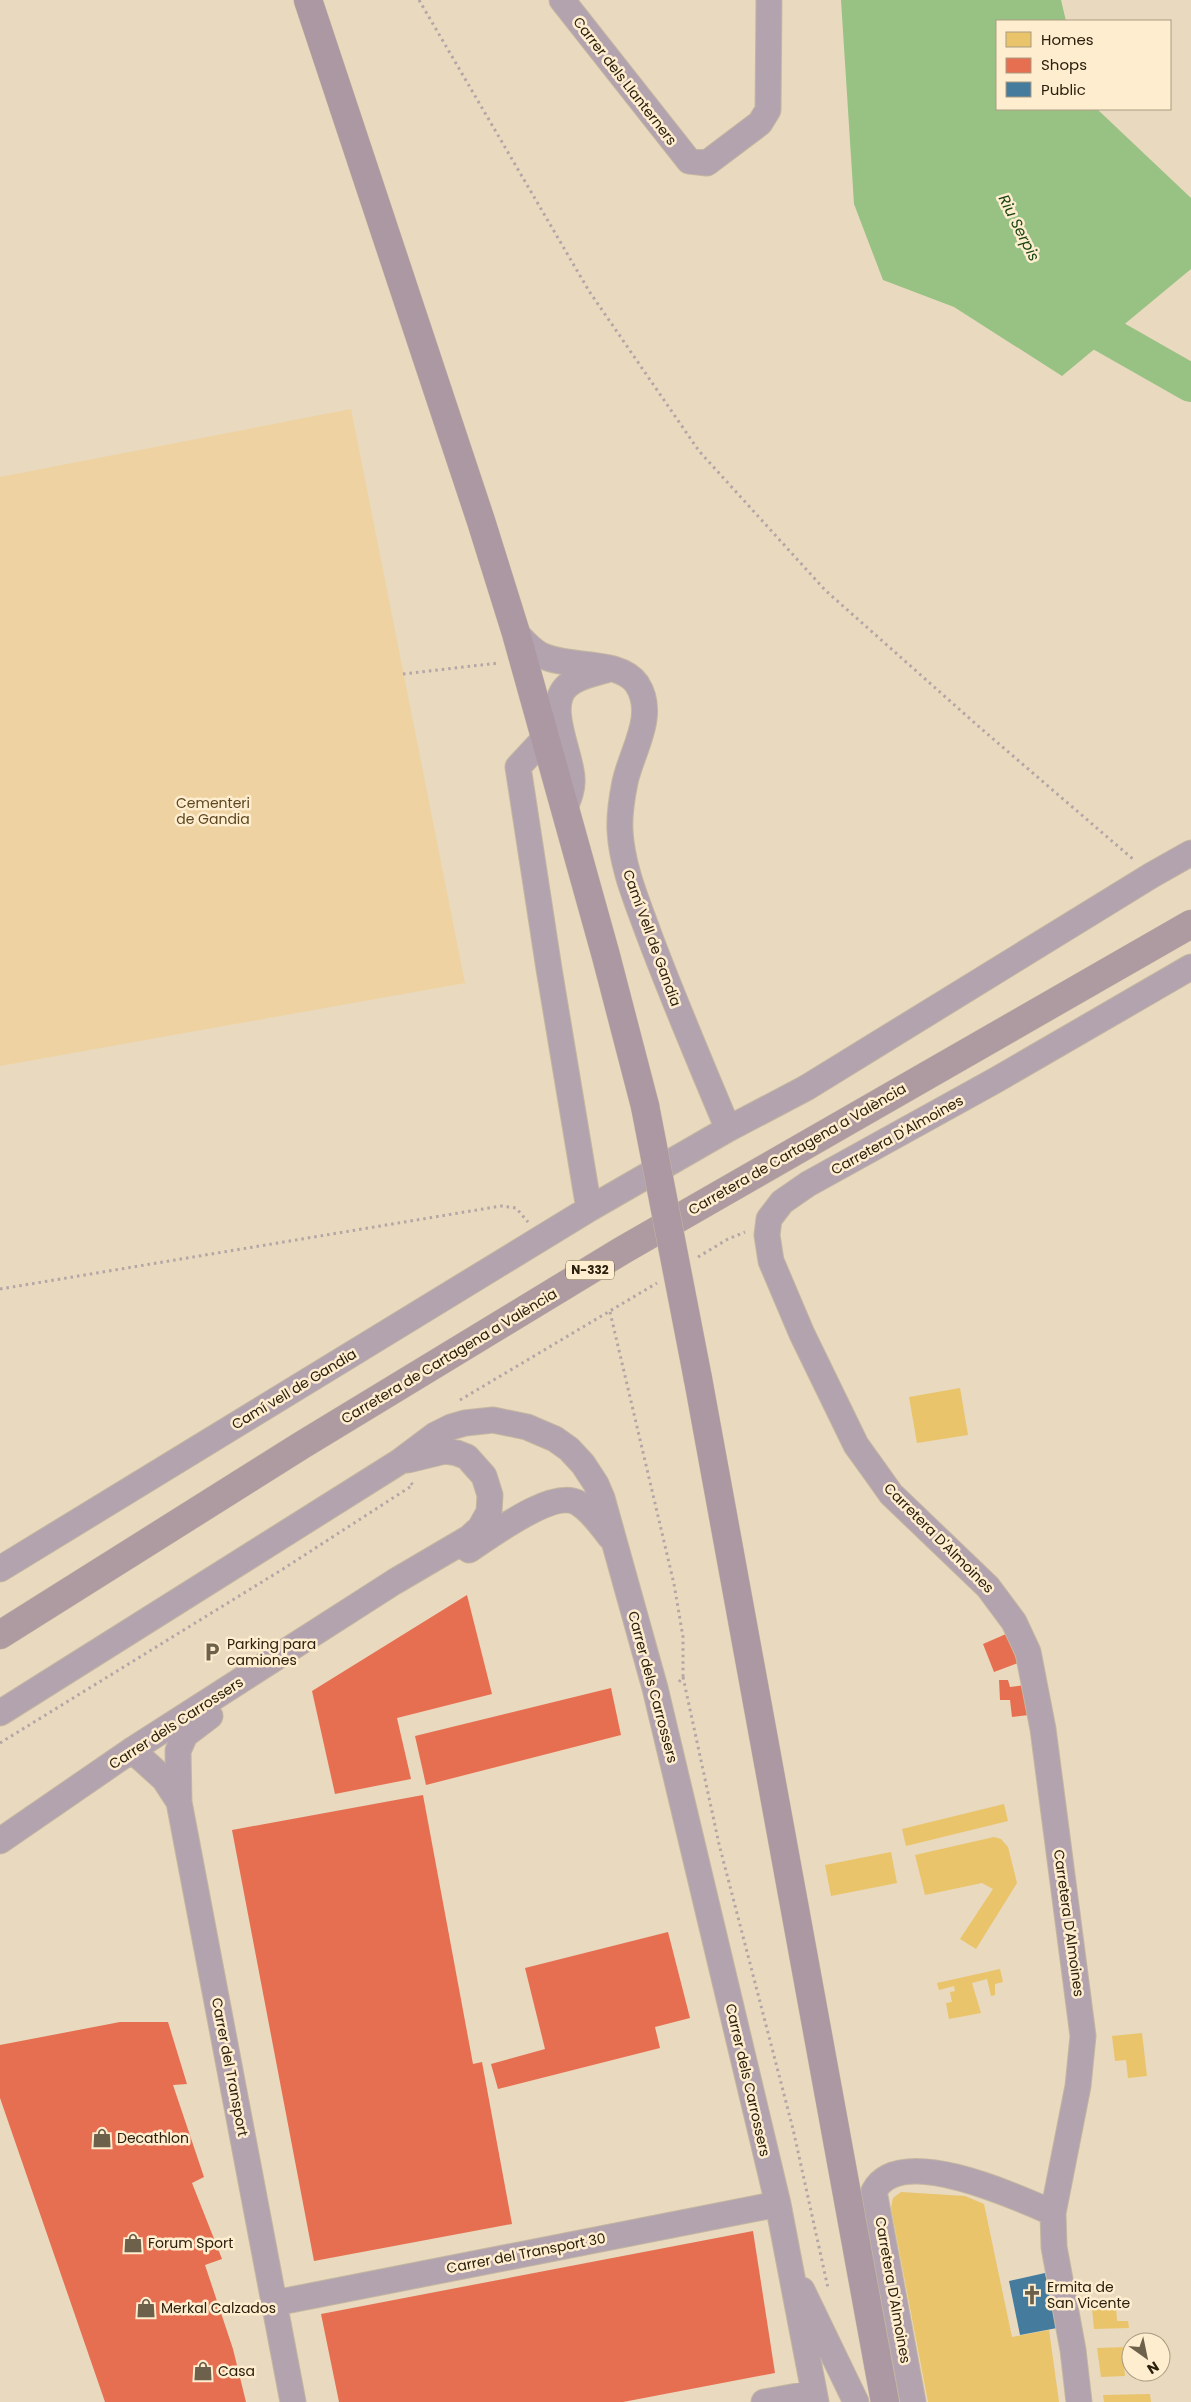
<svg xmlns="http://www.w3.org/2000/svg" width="1191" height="2402" font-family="Poppins,sans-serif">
  <rect width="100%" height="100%" fill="#e9d9be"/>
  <path fill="#eed2a1" d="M351 409 465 983 0 1066V477Z"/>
  <path fill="#98c283" d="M841 0H1061L1066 21H997V109H1097L1191 198V269L1062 376 954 307 883 280 854 204Z"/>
  <path fill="#e9c46a" d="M960 1388 968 1435 917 1443 909 1397Z
    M1004 1804 1008 1821 906 1846 902 1829Z
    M994 1837 1001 1839 1008 1847 1017 1883 976 1949 960 1939 993 1889 982 1883 925 1895 915 1855Z
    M891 1852 897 1883 831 1896 825 1865Z
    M1000 1969 1003 1982 995 1984V1995L991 1996 987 1979 972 1983 981 2013 949 2019 946 2003 952 2002 950 1992 955 1991 954 1986 939 1990 937 1983Z
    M1142 2033 1147 2076 1128 2078 1126 2060 1115 2061 1112 2036Z
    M901 2192 965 2196 984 2204 1012 2337 1049 2330 1059 2402H928L891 2208 893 2198Z
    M1116 2306 1117 2321H1128L1129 2328 1094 2329 1092 2307Z
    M1128 2347 1130 2366H1124L1125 2376 1101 2377 1097 2348Z
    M1150 2394 1151 2402H1104L1103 2395Z"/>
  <path fill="#e76f51" d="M467 1595 492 1694 397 1718 411 1779 335 1794 312 1691Z
    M1006 1634 1018 1663 994 1672 983 1644Z
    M999 1680H1008L1010 1687 1025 1685 1029 1715 1012 1717 1010 1700H1000Z
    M611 1688 621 1735 426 1785 415 1736Z
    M423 1795 473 2064 482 2062 512 2224 314 2261 232 1830Z
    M668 1932 690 2018 655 2027 660 2048 498 2089 491 2064 545 2049 525 1968Z
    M120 2022H168L187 2084 173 2085 204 2177 192 2183 222 2259 205 2265 233 2349 246 2402H105L0 2098V2045Z
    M753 2231 775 2373 623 2402H339L321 2314Z"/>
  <path fill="#457b9d" d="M1045 2273 1057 2328 1020 2335 1009 2281Z"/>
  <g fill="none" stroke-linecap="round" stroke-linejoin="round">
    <path stroke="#98c283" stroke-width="38" d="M1069 304 1103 333 1191 383"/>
    <defs>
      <path id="minor" d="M562 0 689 161 707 163 760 123 768 110 769 0
        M516 633C524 641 531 650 541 655 567 669 619 658 637 684 657 715 632 750 625 782 622 797 619 815 620 831 622 866 636 899 648 932 673 999 701 1064 728 1129
        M544 739 518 767 549 969 589 1209
        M565 808C569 798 573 788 572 778 571 753 545 706 567 686 578 676 593 674 606 670
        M469 1550C491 1536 553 1488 578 1503 591 1511 601 1525 610 1537
        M0 1569 589 1209 728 1129 806 1088 1152 875 1191 853
        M0 1713 399 1462 435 1435 451 1427 465 1423 493 1420 527 1427 555 1439 569 1449 583 1464 596 1484 602 1498 655 1688 778 2204 816 2402
        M132 1750 164 1779 179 1802 293 2402
        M179 1802 178 1751 185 1735 210 1716
        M0 1841 132 1750 394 1582 469 1538 480 1528 489 1512 490 1495 484 1476 467 1457 457 1453 445 1451 408 1460
        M1053 2213 1078 2086 1083 2036 1043 1729 1028 1652 1014 1622 988 1587 891 1494 874 1470 856 1445 802 1334 771 1261 767 1235 769 1219 782 1202 808 1184 996 1080 1191 967
        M802 2290 856 2402
        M275 2303 778 2204
        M764 2402 814 2393
        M913 2402 874 2191C900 2143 1017 2197 1053 2213L1054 2247 1073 2350 1079 2402"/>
      <path id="major" d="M308 0 481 521 516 633 606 956 645 1106
        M698 1379 885 2402"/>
      <path id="highway" d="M0 1635 302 1445 623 1250 1191 924"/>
    </defs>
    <use href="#minor" stroke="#c4b7a1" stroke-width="27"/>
    <use href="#major" stroke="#c4b7a1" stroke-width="29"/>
    <use href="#highway" stroke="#c4b7a1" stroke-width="29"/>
    <path stroke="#b3a6a7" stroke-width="3" stroke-dasharray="2.5 4" stroke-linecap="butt" d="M419 0 589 291 699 451 825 590 977 725 1134 860
      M403 674 499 663
      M698 1257 728 1239 745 1232
      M0 1289 501 1206 516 1208 528 1222
      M610 1312 674 1584 683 1637V1677L678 1683
      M460 1400 657 1283
      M683 1677 719 1844 793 2129 828 2288
      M0 1743 283 1569 413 1485 411 1483"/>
    <use href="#minor" stroke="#b3a3af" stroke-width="25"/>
    <use href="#major" stroke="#ac98a3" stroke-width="28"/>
    <use href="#highway" stroke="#ae9aa1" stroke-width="28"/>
    <defs>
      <path id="major-bridge" d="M645 1106 698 1379"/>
    </defs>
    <use href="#major-bridge" stroke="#c4b7a1" stroke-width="29" stroke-linecap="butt"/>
    <use href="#major-bridge" stroke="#ac98a3" stroke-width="28"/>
  </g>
  <defs>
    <symbol id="parking-bare" viewBox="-9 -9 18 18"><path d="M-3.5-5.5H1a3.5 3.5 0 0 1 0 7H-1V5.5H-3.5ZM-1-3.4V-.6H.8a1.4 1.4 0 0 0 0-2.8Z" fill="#6e614b" stroke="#feedcf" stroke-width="2.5" paint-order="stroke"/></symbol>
    <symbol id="shop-bare" viewBox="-9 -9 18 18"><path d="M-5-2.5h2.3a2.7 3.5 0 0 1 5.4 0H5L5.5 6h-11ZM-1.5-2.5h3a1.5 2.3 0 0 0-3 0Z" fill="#6e614b" stroke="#feedcf" stroke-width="2.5" paint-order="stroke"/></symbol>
    <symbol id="church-bare" viewBox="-9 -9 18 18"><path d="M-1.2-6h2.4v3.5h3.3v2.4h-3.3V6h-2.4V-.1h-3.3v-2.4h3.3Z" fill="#6e614b" stroke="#feedcf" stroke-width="2.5" paint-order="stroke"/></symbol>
  </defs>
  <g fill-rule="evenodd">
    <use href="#parking-bare" x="198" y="1638" width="28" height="28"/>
    <use href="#shop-bare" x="88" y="2124" width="28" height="28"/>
    <use href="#shop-bare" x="119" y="2229" width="28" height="28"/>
    <use href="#church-bare" x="1018" y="2281" width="28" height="28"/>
    <use href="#shop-bare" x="132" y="2294" width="28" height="28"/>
    <use href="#shop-bare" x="189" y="2357" width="28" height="28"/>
  </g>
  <g text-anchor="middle" stroke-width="5" stroke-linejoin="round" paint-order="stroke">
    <rect fill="#feedcf" stroke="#6a5e47" stroke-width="1" x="566" y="1260.5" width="48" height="19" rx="4"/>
    <g font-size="12" font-weight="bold" fill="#2b200d">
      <text x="590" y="1274">N-332</text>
    </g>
    <g font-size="14" fill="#2b200d" stroke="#feedcf">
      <text transform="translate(625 81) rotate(52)" y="5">Carrer dels Llanterners</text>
      <text transform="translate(652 938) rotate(70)" y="5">Camí Vell de Gandia</text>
      <text transform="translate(897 1135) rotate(-29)" y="5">Carretera D'Almoines</text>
      <text transform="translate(797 1149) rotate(-30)" y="5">Carretera de Cartagena a València</text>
      <text transform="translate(449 1356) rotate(-31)" y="5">Carretera de Cartagena a València</text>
      <text transform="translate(294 1389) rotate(-31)" y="5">Camí vell de Gandia</text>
      <text transform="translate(939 1538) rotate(45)" y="5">Carretera D'Almoines</text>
      <text transform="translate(653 1687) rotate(75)" y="5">Carrer dels Carrossers</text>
      <text transform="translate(176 1723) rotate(-33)" y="5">Carrer dels Carrossers</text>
      <text transform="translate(1069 1923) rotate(82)" y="5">Carretera D'Almoines</text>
      <text transform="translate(230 2067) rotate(79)" y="5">Carrer del Transport</text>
      <text transform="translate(748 2080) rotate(77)" y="5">Carrer dels Carrossers</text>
      <text transform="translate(526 2253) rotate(-11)" y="5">Carrer del Transport 30</text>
      <text transform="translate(893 2290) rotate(80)" y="5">Carretera D'Almoines</text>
    </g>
    <g font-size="14" fill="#5d4720" stroke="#feedcf">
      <text x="213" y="808">Cementeri<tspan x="213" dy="16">de Gandia</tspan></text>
    </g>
    <g font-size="14" fill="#2b200d" stroke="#feedcf" text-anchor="start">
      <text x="227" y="1649">Parking para<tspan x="227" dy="16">camiones</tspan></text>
      <text x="117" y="2143">Decathlon</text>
      <text x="148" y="2248">Forum Sport</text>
      <text x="1047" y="2292">Ermita de<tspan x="1047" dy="16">San Vicente</tspan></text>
      <text x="161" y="2313">Merkal Calzados</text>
      <text x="218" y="2376">Casa</text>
    </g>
    <g font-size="15" font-style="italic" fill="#17430e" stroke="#feedcf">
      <text transform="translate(1019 228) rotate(63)" y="5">Riu Serpis</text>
    </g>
  </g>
  <rect x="996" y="20" width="175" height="90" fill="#feedcf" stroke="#aa9b81"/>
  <rect x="1006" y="32" width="25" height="15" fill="#e9c46a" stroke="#aa9b81"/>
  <text x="1041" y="45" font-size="15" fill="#2b200d">Homes</text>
  <rect x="1006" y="58" width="25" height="15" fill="#e76f51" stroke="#aa9b81"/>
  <text x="1041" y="70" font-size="15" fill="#2b200d">Shops</text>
  <rect x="1006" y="82" width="25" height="15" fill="#457b9d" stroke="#aa9b81"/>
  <text x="1041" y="95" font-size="15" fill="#2b200d">Public</text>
  <g transform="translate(1146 2357) rotate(147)"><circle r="24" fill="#feedcf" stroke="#aa9b81"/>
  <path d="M0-4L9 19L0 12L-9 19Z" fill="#6e614b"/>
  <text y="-8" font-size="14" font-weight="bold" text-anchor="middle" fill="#2b200d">N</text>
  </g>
</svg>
